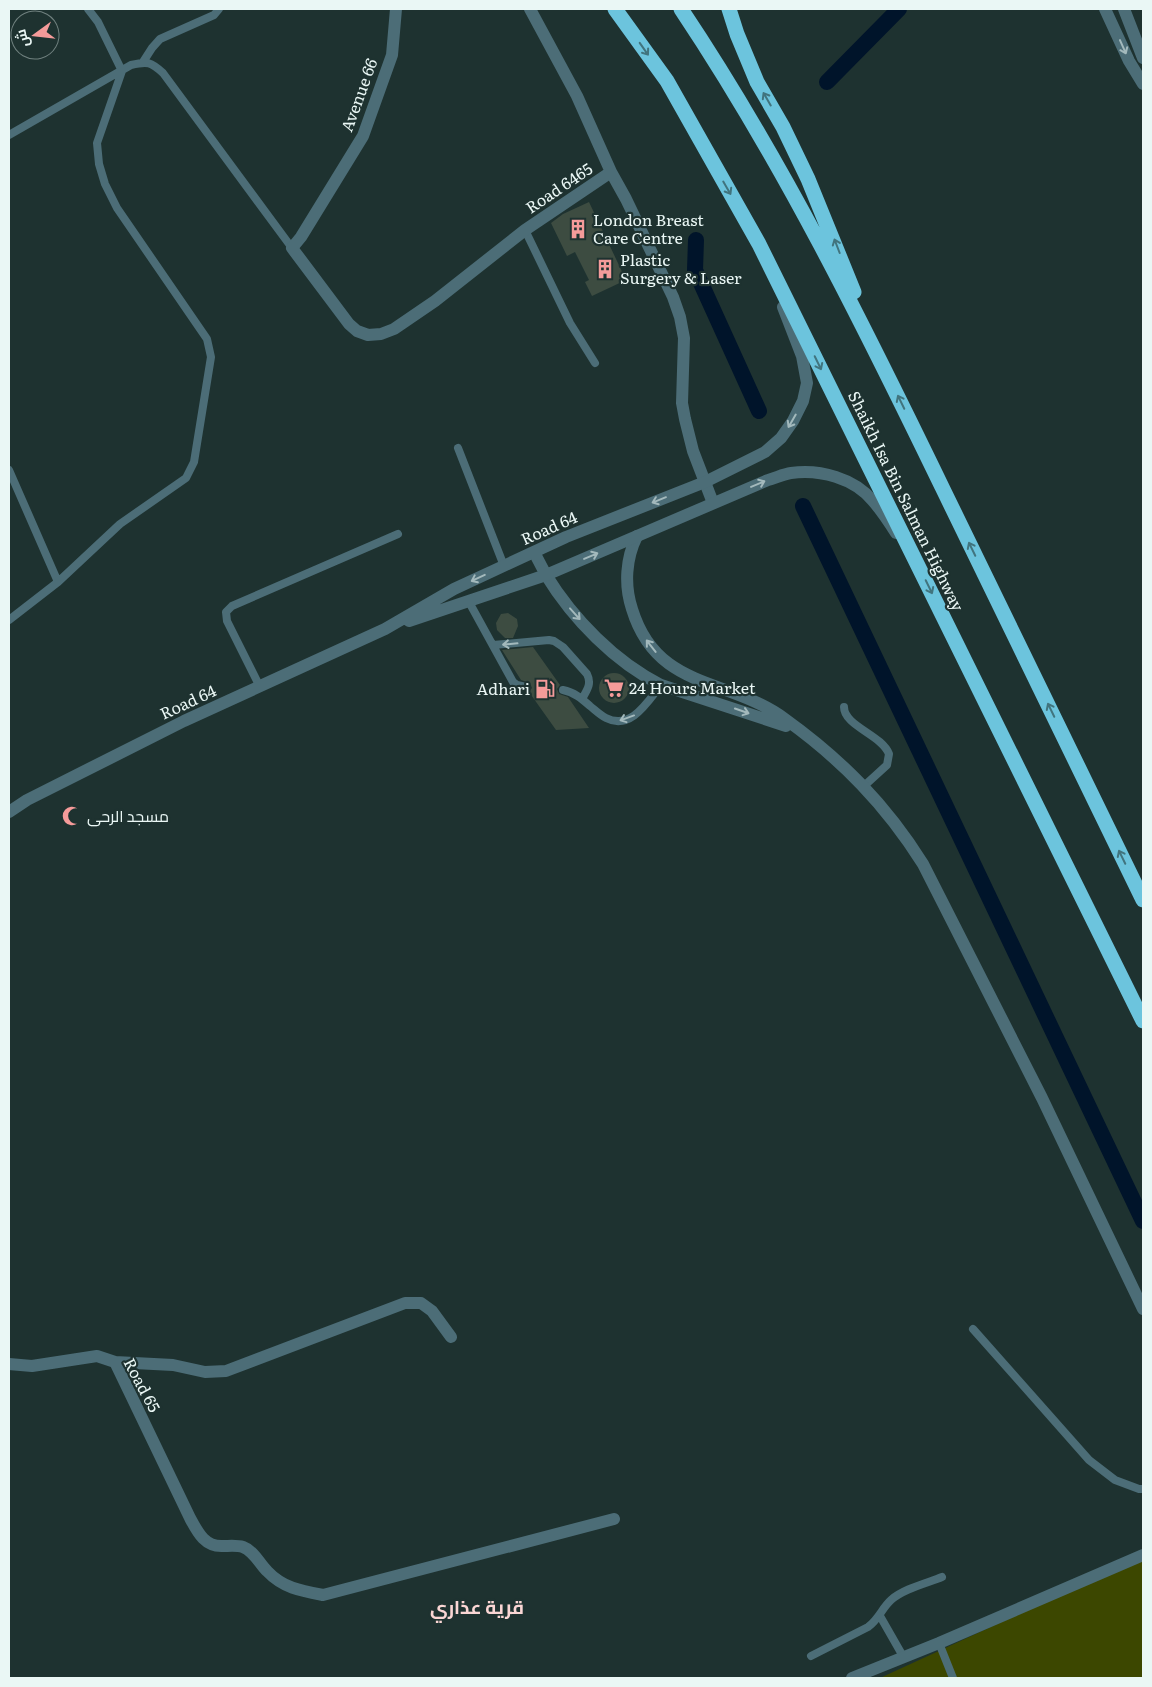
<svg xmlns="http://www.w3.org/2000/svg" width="1152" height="1687" font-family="Literata,Cairo,serif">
  <rect width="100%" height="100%" fill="#1e3230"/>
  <path fill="#3c4700" d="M1143 1557V1678H880Z"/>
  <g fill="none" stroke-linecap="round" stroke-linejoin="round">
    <path stroke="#00142a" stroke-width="16" d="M827 82 899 9
      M696 240 695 270 759 411
      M803 506 1143 1221"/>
  </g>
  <path fill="#3d4c41" d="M589 202 626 280 592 296 585 282 589 280 575 252 567 256 551 223 563 214Z
    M508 613 517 619 518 626 513 638H505L497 630 496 623 501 614Z
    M533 647 560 685 557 689 559 694 568 697 589 728 556 730 529 692 532 688 530 683 521 680 502 650Z
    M599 688a15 15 0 1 1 30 0a15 15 0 1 1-30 0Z"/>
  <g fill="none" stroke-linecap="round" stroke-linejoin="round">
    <path stroke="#4c6d77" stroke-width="8" d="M143 62 152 48 160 39 214 15 219 9
      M9 135 131 65C148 61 151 62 163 73L292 248
      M525 230 570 323 595 363
      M458 448 504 566
      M9 470 58 582
      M469 602 513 682 517 685 526 687
      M9 620 58 582 120 524 186 478 194 462 211 357 207 339 117 208 105 184 99 164 97 143 122 71 98 22 88 9
      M493 645 549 640 554 641 563 647 587 674C592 684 587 690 582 699
      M260 687 227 621 226 612 232 606 398 534
      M563 690C574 692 582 699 590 706 595 710 600 715 606 718 631 731 648 701 661 685
      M844 707C844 726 882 735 889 754L887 765 864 786
      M973 1329 1089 1460 1115 1480 1139 1489H1143
      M880 1616 904 1658
      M939 1643 953 1678
      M811 1656 868 1627C879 1619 882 1608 891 1600 903 1589 927 1583 942 1577"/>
    <path stroke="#4c6d77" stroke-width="12" d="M396 9 392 55 363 136 301 237 292 248 349 324 357 331 368 335 381 334 394 329 435 301 525 230 611 172
      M530 9 577 96 611 172 626 199 673 297 680 317 684 338 682 403 685 419 693 451 713 503
      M637 536C626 558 624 585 632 609 657 691 728 677 785 719 842 760 886 805 923 864L1042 1098 1143 1309
      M546 575C573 619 615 662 661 685L786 726
      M115 1362 173 1365 205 1372 226 1371 405 1303H421L432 1311 451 1337
      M9 1364 32 1366 97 1356 115 1362 190 1518C198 1533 205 1547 223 1546 229 1546 237 1545 243 1547 254 1551 259 1563 267 1571 283 1588 301 1591 323 1595L614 1519
      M852 1678 939 1643 1143 1555"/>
    <path stroke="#4c6d77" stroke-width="12" d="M1105 9 1129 61 1143 84
      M1124 9 1143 58
      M534 552 546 575
      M409 621 546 575 768 480C776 478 783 474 791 473 820 469 854 478 873 501 882 511 889 522 896 533
      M9 812 27 800 184 721 385 629 454 589 566 537 705 482 765 452 781 438 793 421 803 401 807 383 802 356 783 307"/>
    <path stroke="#6cc4dd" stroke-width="15" d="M615 9 667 81 759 244 1143 1021
      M681 9C782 160 863 324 942 487 1009 625 1076 763 1143 900
      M729 9 737 34 757 82 783 127 808 179 854 292"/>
  </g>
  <defs><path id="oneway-shaft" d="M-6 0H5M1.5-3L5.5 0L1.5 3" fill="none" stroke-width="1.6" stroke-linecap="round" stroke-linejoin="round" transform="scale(1.25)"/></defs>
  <g stroke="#a3b9bc">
    <use href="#oneway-shaft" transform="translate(1123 47) rotate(66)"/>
    <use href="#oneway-shaft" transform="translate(792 421) rotate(120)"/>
    <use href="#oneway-shaft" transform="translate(758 484) rotate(-23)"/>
    <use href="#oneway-shaft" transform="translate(659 500) rotate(158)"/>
    <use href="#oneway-shaft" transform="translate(591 556) rotate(-23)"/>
    <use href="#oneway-shaft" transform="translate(478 578) rotate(155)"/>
    <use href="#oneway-shaft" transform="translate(575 614) rotate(48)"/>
    <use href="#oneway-shaft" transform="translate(510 644) rotate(175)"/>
    <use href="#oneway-shaft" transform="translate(651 646) rotate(-128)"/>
    <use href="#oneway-shaft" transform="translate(742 711) rotate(19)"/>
    <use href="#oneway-shaft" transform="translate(627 718) rotate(160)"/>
  </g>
  <g stroke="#41747e">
    <use href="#oneway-shaft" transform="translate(644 49) rotate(55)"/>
    <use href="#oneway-shaft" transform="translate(767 99) rotate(-120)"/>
    <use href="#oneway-shaft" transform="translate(727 188) rotate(60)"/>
    <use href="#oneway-shaft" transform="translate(837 246) rotate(-111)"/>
    <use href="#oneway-shaft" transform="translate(818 363) rotate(64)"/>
    <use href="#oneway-shaft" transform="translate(901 402) rotate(-116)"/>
    <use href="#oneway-shaft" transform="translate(972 549) rotate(-116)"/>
    <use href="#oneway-shaft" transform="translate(929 587) rotate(64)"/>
    <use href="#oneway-shaft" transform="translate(1051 710) rotate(-116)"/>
    <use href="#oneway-shaft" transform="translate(1122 857) rotate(-116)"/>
  </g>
  <defs>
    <symbol id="building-bare" viewBox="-9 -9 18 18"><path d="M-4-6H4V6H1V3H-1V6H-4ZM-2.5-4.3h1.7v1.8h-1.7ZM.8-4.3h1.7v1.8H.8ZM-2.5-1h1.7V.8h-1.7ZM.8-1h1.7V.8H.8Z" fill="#f59b9a" stroke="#1e3230" stroke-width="2.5" paint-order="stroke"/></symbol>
    <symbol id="supermarket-bare" viewBox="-9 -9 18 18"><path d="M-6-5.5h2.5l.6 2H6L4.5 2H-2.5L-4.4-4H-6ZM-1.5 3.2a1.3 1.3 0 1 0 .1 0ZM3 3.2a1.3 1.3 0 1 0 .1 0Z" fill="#f59b9a" stroke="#1e3230" stroke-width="2.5" paint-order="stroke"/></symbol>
    <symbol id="fuel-bare" viewBox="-9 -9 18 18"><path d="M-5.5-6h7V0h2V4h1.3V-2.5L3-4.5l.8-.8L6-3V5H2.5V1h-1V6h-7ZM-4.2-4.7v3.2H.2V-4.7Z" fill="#f59b9a" stroke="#1e3230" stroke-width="2.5" paint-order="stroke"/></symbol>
    <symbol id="mosque-bare" viewBox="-9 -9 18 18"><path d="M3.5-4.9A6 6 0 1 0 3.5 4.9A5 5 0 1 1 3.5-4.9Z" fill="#f59b9a" stroke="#1e3230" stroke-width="2.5" paint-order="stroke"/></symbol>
  </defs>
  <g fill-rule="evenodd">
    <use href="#building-bare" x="564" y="215" width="28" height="28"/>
    <use href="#building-bare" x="591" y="255" width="28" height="28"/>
    <use href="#supermarket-bare" x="600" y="674" width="28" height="28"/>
    <use href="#fuel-bare" x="531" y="675" width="28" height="28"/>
    <use href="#mosque-bare" x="58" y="802" width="28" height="28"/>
  </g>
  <g text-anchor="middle" stroke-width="4.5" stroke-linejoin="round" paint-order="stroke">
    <g font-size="16" fill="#eaf7f5" stroke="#1e3230">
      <text transform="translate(359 95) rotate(-70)" y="6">Avenue 66</text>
      <text transform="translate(559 188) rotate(-34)" y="6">Road 6465</text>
      <text transform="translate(906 501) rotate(64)" y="6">Shaikh Isa Bin Salman Highway</text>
      <text transform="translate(549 528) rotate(-24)" y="6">Road 64</text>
      <text transform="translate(188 702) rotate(-25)" y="6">Road 64</text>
      <text transform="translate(142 1385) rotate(62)" y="6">Road 65</text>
    </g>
    <g font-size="16" fill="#eaf7f5" stroke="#1e3230" text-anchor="start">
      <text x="593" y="226">London Breast<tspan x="593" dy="18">Care Centre</tspan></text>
      <text x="620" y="266">Plastic<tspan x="620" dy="18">Surgery &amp; Laser</tspan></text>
      <text x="629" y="694">24 Hours Market</text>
      <text x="530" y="695" text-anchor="end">Adhari</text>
      <text x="87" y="822">مسجد الرحى</text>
    </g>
    <g font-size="19" font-weight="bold" fill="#fad6d4" stroke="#1e3230">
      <text x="477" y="1614">قرية عذاري</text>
    </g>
  </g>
  <rect width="1152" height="1687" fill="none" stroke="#eaf7f5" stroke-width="20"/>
  <g transform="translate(35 35) rotate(255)"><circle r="24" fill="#1e3230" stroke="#70817f"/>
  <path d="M0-4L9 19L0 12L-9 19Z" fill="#f59b9a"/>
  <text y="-8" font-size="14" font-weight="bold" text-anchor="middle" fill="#eaf7f5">ش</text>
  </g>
</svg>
